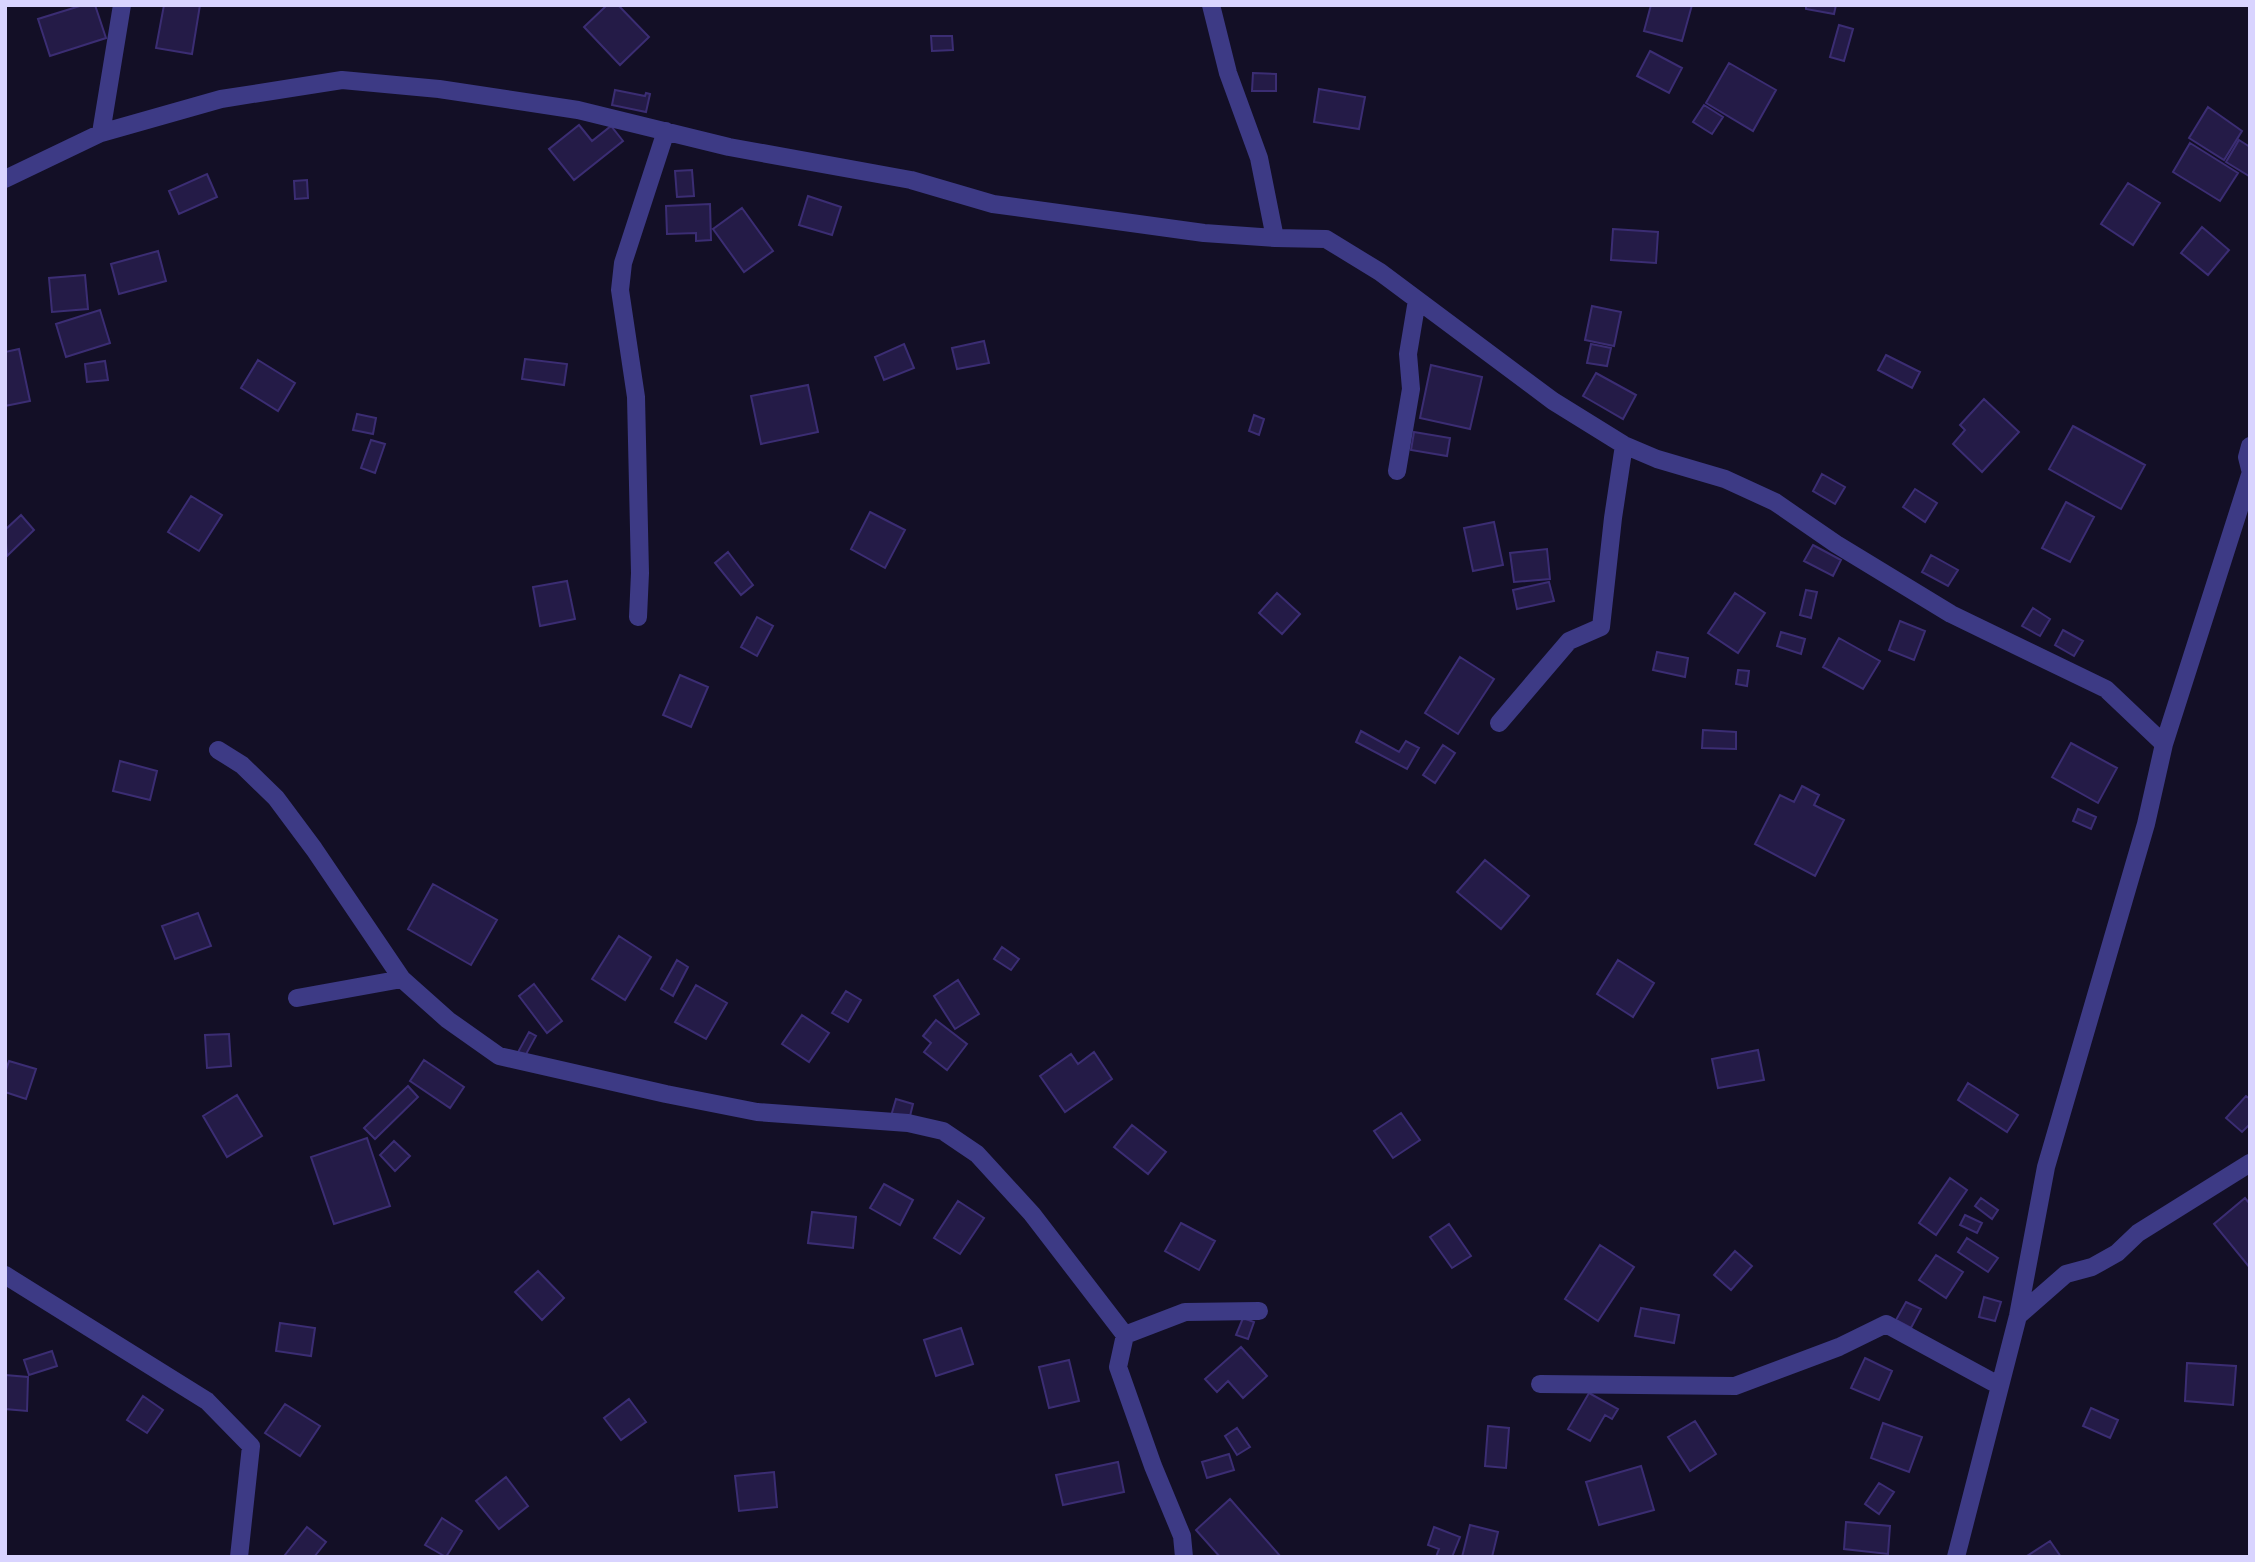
<svg xmlns="http://www.w3.org/2000/svg" width="2255" height="1562" font-family="Karla,sans-serif">
  <rect width="100%" height="100%" fill="#130f26"/>
  <path fill="#241b47" stroke="#3b2d73" stroke-width="2" d="M83 5H95L106 38 50 56 38 19Z
    M164 5H200L192 54 156 48Z
    M607 5H618L649 37 620 65 584 27Z
    M1651 5H1692L1682 41 1644 31Z
    M1806 5H1836L1834 14 1806 9Z
    M1839 25 1853 29 1844 61 1830 57Z
    M931 36H952L953 50 932 51Z
    M1650 51 1682 68 1669 93 1637 76Z
    M1729 63 1776 90 1753 131 1706 103Z
    M1253 73 1276 74V91H1252Z
    M1319 89 1365 97 1359 129 1314 122Z
    M615 90 645 96 646 93 650 94 646 112 612 105Z
    M1704 105 1723 117 1712 134 1693 122Z
    M2208 107 2242 131 2224 160 2189 138Z
    M579 125 592 141 611 126 623 141 574 180 549 149Z
    M2239 140 2250 147 2249 176 2226 162Z
    M2190 143 2238 173 2220 201 2173 172Z
    M692 170 694 196 677 197 675 171Z
    M207 174 217 197 179 214 169 191Z
    M307 180 308 198 295 199 294 181Z
    M2128 183 2160 203 2133 245 2101 224Z
    M808 196 841 207 832 235 799 225Z
    M710 204 711 240 696 241V233L667 234 666 206Z
    M742 208 773 251 744 272 713 229Z
    M2202 227 2229 250 2208 275 2181 253Z
    M1613 229 1658 232 1656 263 1611 260Z
    M158 251 166 281 119 294 111 264Z
    M85 275 88 309 52 312 49 278Z
    M1592 306 1621 312 1614 346 1585 340Z
    M100 310 110 343 66 357 56 324Z
    M984 341 989 363 957 369 952 348Z
    M904 344 914 368 884 380 875 357Z
    M1591 344 1611 348 1607 366 1587 363Z
    M19 349 30 401 5 406V352Z
    M1886 355 1920 372 1912 388 1878 370Z
    M525 359 567 364 564 385 522 379Z
    M258 360 295 383 278 411 241 388Z
    M105 361 108 380 87 382 85 364Z
    M1431 365 1482 377 1470 429 1420 418Z
    M1596 373 1636 395 1623 419 1583 396Z
    M808 385 818 432 761 444 751 396Z
    M1984 399 2019 432 1982 472 1953 444 1965 430 1960 425Z
    M357 414 376 418 373 434 353 430Z
    M1254 415 1264 419 1259 435 1249 431Z
    M2073 426 2145 465 2121 509 2049 469Z
    M1414 432 1450 438 1447 456 1411 450Z
    M371 440 385 444 375 473 361 468Z
    M1822 474 1845 487 1835 504 1813 491Z
    M1915 489 1937 503 1925 522 1903 507Z
    M191 496 222 515 199 551 168 532Z
    M2066 502 2094 517 2070 562 2042 548Z
    M870 512 905 530 885 568 851 549Z
    M21 515 34 530 7 556 5 530Z
    M1494 522 1503 565 1473 571 1464 528Z
    M1813 545 1841 560 1833 576 1804 561Z
    M1547 549 1550 579 1514 582 1510 553Z
    M728 552 753 585 741 595 715 563Z
    M1931 555 1958 570 1948 586 1922 572Z
    M567 581 575 619 540 626 533 587Z
    M1549 582 1554 601 1517 609 1513 590Z
    M1806 590 1817 592 1811 618 1800 615Z
    M1277 593 1300 614 1282 634 1259 613Z
    M1735 593 1765 613 1738 653 1708 633Z
    M2033 608 2050 619 2040 636 2022 626Z
    M757 617 773 626 757 656 741 647Z
    M1900 621 1925 631 1914 660 1889 650Z
    M2063 630 2083 641 2074 656 2055 645Z
    M1781 632 1805 639 1801 654 1777 646Z
    M1839 638 1880 661 1863 689 1823 667Z
    M1657 652 1688 658 1685 677 1653 670Z
    M1460 657 1494 679 1458 734 1425 713Z
    M1738 670 1749 671 1747 686 1736 684Z
    M680 675 708 687 691 727 663 715Z
    M1703 730 1736 732V749L1702 748Z
    M1361 731 1399 752 1406 741 1419 748 1407 769 1356 742Z
    M2071 743 2117 768 2098 803 2052 777Z
    M1443 745 1455 753 1435 783 1423 775Z
    M120 761 157 771 150 800 113 791Z
    M1802 786 1819 795 1814 805 1844 820 1815 876 1755 844 1780 795 1794 802Z
    M2078 809 2096 817 2091 829 2073 821Z
    M1485 860 1529 896 1501 929 1457 892Z
    M433 884 497 920 471 965 408 929Z
    M198 913 211 946 175 959 162 926Z
    M619 936 651 957 625 1000 592 979Z
    M1002 947 1019 959 1011 970 994 959Z
    M677 960 688 967 673 996 661 989Z
    M1618 960 1654 983 1633 1017 1597 994Z
    M958 980 979 1014 955 1029 934 996Z
    M534 984 562 1021 547 1033 519 996Z
    M696 985 727 1003 706 1039 675 1022Z
    M846 991 861 1000 848 1022 832 1013Z
    M802 1015 829 1033 809 1062 782 1044Z
    M936 1020 967 1044 947 1070 924 1052 931 1043 923 1036Z
    M529 1032 536 1036 524 1058 517 1054Z
    M229 1034 231 1066 207 1068 205 1035Z
    M1758 1050 1764 1080 1718 1088 1712 1059Z
    M1094 1052 1112 1079 1065 1112 1040 1076 1071 1054 1078 1064Z
    M424 1060 464 1087 450 1108 410 1081Z
    M9 1061 36 1069 26 1099 5 1092V1073Z
    M1968 1083 2018 1115 2007 1132 1958 1100Z
    M408 1086 418 1097 375 1139 364 1128Z
    M237 1095 262 1136 227 1157 203 1116Z
    M2246 1096 2250 1099V1124L2242 1132 2226 1118Z
    M896 1099 913 1104 909 1120 891 1116Z
    M1401 1113 1420 1140 1393 1158 1374 1131Z
    M1132 1125 1166 1152 1148 1174 1114 1147Z
    M367 1138 390 1206 334 1224 311 1157Z
    M394 1141 410 1156 395 1171 380 1155Z
    M1950 1178 1967 1190 1936 1235 1919 1223Z
    M884 1184 913 1200 900 1225 870 1208Z
    M1981 1198 1998 1210 1992 1219 1975 1206Z
    M2245 1198 2250 1204V1268L2214 1224Z
    M958 1201 984 1218 960 1254 934 1238Z
    M812 1212 856 1217 853 1248 808 1243Z
    M1965 1215 1982 1223 1977 1233 1960 1225Z
    M1181 1223 1215 1241 1199 1270 1165 1251Z
    M1449 1224 1471 1256 1452 1268 1430 1237Z
    M1967 1238 1998 1258 1988 1272 1958 1252Z
    M1600 1245 1634 1267 1598 1321 1565 1299Z
    M1735 1251 1752 1266 1731 1290 1714 1275Z
    M1936 1255 1963 1272 1946 1298 1919 1280Z
    M538 1271 564 1298 542 1320 515 1292Z
    M1984 1297 2001 1302 1995 1321 1979 1317Z
    M1906 1302 1921 1309 1911 1328 1896 1320Z
    M1641 1308 1679 1315 1674 1343 1635 1336Z
    M1243 1318 1254 1322 1248 1339 1236 1335Z
    M280 1323 315 1328 311 1356 276 1351Z
    M961 1328 973 1364 936 1376 924 1340Z
    M1241 1347 1267 1376 1243 1398 1228 1381 1217 1392 1205 1379Z
    M52 1351 57 1366 29 1375 24 1360Z
    M1865 1358 1892 1371 1879 1400 1851 1388Z
    M1069 1360 1079 1401 1049 1408 1039 1367Z
    M2187 1363 2236 1366 2233 1405 2185 1401Z
    M5 1375 28 1377 27 1411 5 1409Z
    M1589 1393 1618 1409 1612 1419 1605 1415 1590 1441 1568 1429Z
    M143 1396 163 1410 147 1433 127 1420Z
    M629 1399 646 1422 621 1440 604 1418Z
    M285 1404 320 1426 300 1456 265 1433Z
    M2091 1408 2118 1420 2110 1438 2083 1426Z
    M1695 1421 1716 1454 1690 1471 1668 1437Z
    M1883 1423 1922 1437 1909 1472 1871 1458Z
    M1488 1426 1509 1428 1506 1468 1485 1466Z
    M1237 1428 1250 1447 1237 1455 1225 1436Z
    M1229 1454 1234 1470 1207 1478 1202 1462Z
    M1118 1462 1124 1492 1063 1505 1056 1475Z
    M1641 1466 1654 1510 1599 1525 1586 1482Z
    M774 1472 777 1507 739 1511 735 1476Z
    M506 1477 528 1506 499 1529 476 1501Z
    M1879 1483 1894 1492 1879 1514 1865 1504Z
    M1230 1499 1281 1557H1220L1196 1530Z
    M442 1518 462 1531 446 1557 425 1545Z
    M1846 1522 1890 1526 1888 1554 1844 1549Z
    M1470 1525 1498 1532 1492 1557H1462Z
    M307 1527 326 1542 314 1557H288L285 1555Z
    M1434 1527 1460 1537 1452 1557H1436L1439 1549 1428 1545Z
    M2050 1541 2061 1557H2028L2027 1556Z"/>
  <g fill="none" stroke-linecap="round" stroke-linejoin="round">
    <path stroke="#3d3a85" stroke-width="18" d="M1211 5 1228 73 1259 158 1275 238
      M101 133 122 5
      M5 179 101 133 221 99 342 80 439 89 578 110 729 147 911 180 993 204 1204 233 1275 238 1326 239 1380 272 1553 401 1624 445 1657 459 1725 479 1775 502 1836 544 1951 614 2106 689 2164 744
      M2250 446 2247 457 2250 469
      M1397 471 1411 389 1408 354 1417 300
      M638 617 640 573 636 397 620 290 623 263 666 131
      M1499 723 1569 641 1601 627 1613 518 1624 445
      M218 750 242 765 276 798 314 849 402 979 448 1020 499 1056 666 1094 757 1112 908 1123 943 1131 977 1154 1032 1214 1125 1335 1118 1367 1153 1466 1182 1536 1184 1557
      M297 998 402 979
      M5 1275 207 1401 251 1446 239 1557
      M2018 1316 2066 1274 2092 1267 2117 1253 2138 1233 2250 1163
      M1125 1335 1185 1312 1259 1311
      M1540 1384 1735 1386 1839 1347 1886 1324 2000 1386
      M1956 1557 2018 1316 2046 1167 2146 824 2164 744 2250 475"/>
  </g>
  <rect width="2255" height="1562" fill="none" stroke="#d9d4ff" stroke-width="14"/>
</svg>
